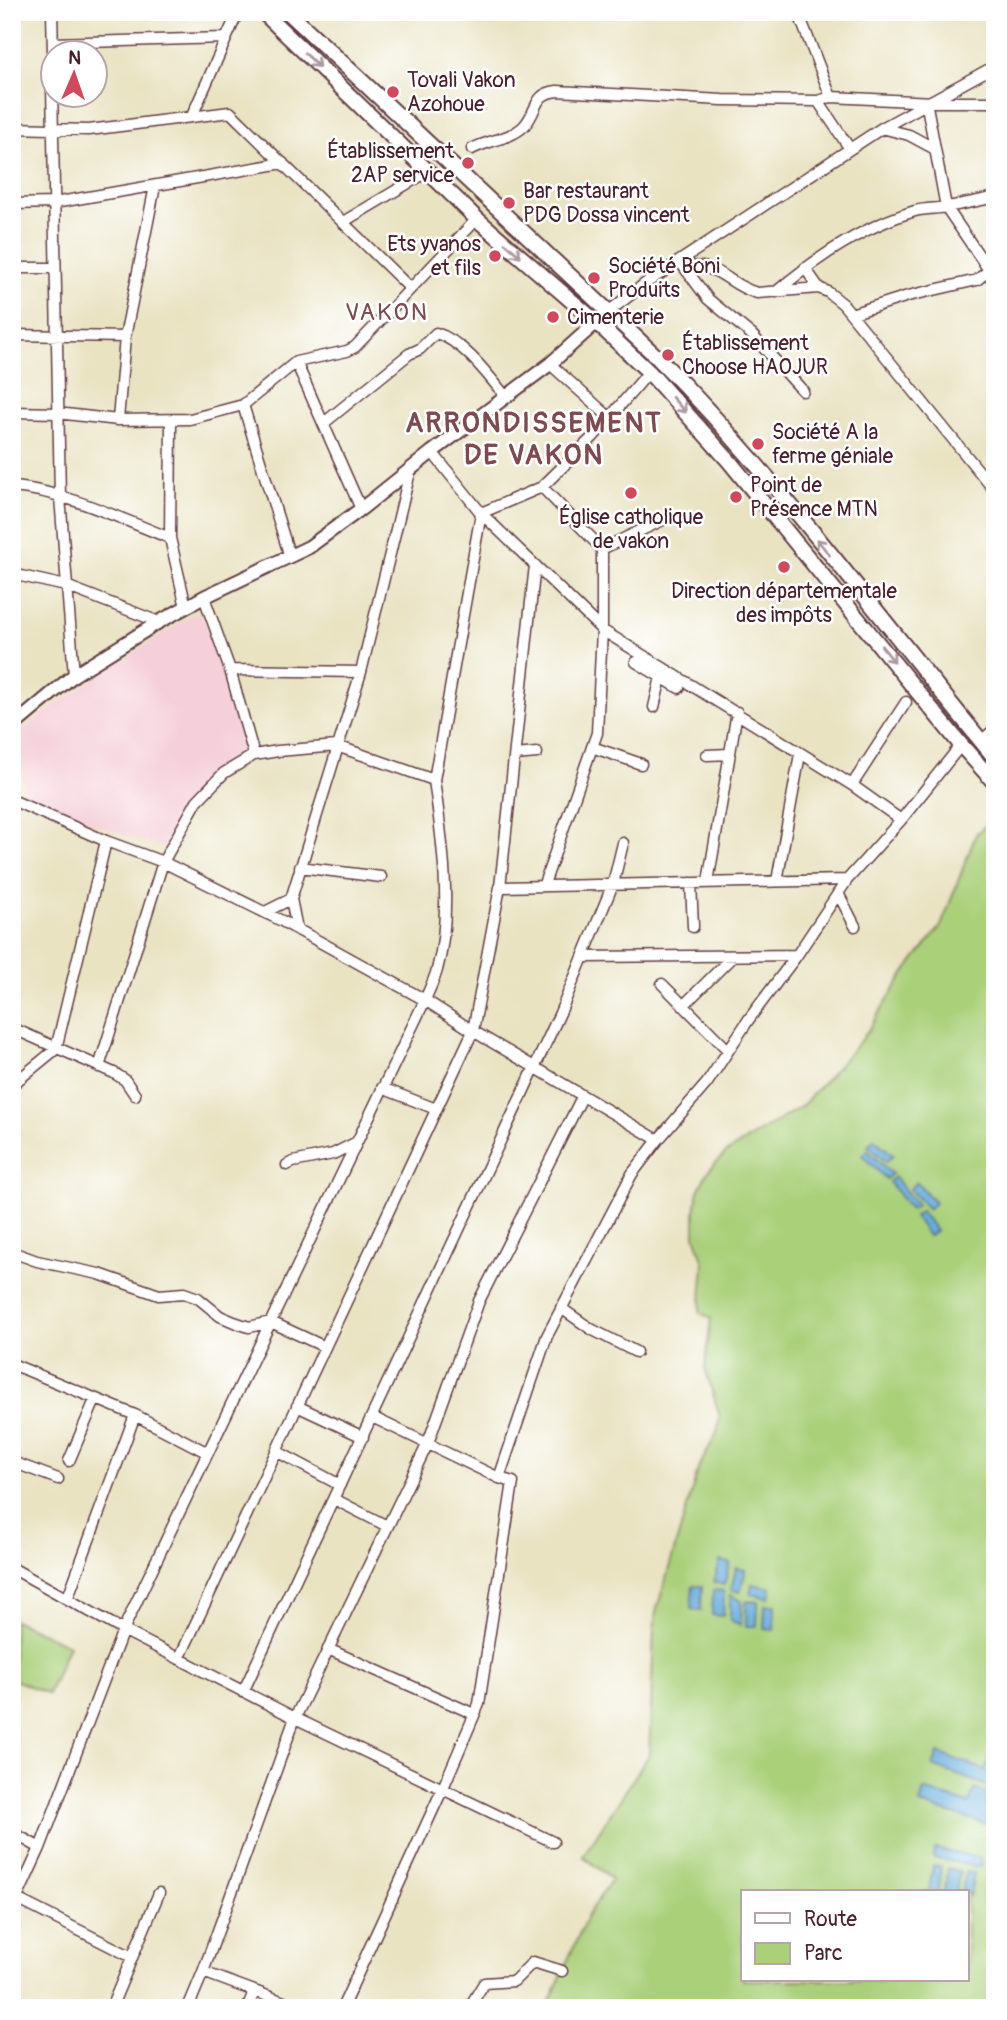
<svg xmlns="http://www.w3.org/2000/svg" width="1007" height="2020" font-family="Pangolin,sans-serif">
  <rect width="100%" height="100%" fill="#fff"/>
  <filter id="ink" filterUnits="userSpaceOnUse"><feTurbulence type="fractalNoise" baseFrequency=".0143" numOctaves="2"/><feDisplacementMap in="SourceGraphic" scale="14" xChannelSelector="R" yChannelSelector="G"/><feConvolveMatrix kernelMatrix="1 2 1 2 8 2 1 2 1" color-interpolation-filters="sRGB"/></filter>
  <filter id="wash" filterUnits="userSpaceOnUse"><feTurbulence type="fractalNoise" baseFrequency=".00686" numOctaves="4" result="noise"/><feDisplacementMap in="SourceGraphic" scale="28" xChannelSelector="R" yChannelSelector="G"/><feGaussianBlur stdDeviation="1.57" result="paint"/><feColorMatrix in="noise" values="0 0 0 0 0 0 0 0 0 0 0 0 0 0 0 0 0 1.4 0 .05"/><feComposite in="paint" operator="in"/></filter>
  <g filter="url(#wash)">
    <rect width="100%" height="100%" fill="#e9e3c2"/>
    <path fill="#f5cfd9" d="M194 614 202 615 248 749 198 789 163 848 24 800 21 729 120 661 128 660 130 655Z"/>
    <path fill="#aad07a" stroke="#7a7852" stroke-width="2" fill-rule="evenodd" d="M995 817V1928L989 1929V1939L995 1955V2008H547L587 1916 612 1879 583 1856 649 1755 654 1628 656 1612 699 1467 717 1433 720 1417 705 1368 711 1318 700 1313 704 1263 695 1235V1212L698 1191 708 1171 727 1152 802 1106 863 1038 906 971 941 926 976 834ZM743 1892H967V1980H743Z
      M14 1620 69 1645 48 1694 12 1679Z"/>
    <path fill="#65addc" stroke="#586684" stroke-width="2" d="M874 1139 893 1155 886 1162 868 1146Z
      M867 1150 892 1174 886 1179 862 1155Z
      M894 1177 917 1205 910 1209 889 1182Z
      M917 1182 935 1203 928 1209 909 1189Z
      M921 1211 936 1231 928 1236 914 1216Z
      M720 1561 730 1563 724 1585 714 1582Z
      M736 1568 746 1570 740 1592 731 1590Z
      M752 1584 771 1588 769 1598 750 1594Z
      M693 1586H702L701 1610 691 1609Z
      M713 1590 724 1591 723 1616 712 1615Z
      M730 1595 742 1601 741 1625 730 1620Z
      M746 1601 758 1602 757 1626H746Z
      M765 1605H775L774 1630 764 1629Z
      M993 1748 995 1789 933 1766 938 1753 985 1770Z
      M974 1789 995 1796 991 1811 995 1812V1827L920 1804 924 1790 969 1804Z
      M935 1849 981 1858 980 1867 933 1858Z
      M933 1866 941 1867 938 1892 929 1891Z
      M948 1869 960 1871 956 1892H944Z
      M966 1871 974 1873 970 1896 967 1895V1892H962Z"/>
  </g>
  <g filter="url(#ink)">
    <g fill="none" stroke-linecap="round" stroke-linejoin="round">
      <defs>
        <path id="minor" d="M52 12 53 52
          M798 12 831 97 933 102H995
          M53 43 224 38
          M52 85 60 497 74 675
          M818 101 850 149
          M927 106 946 207 995 279
          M192 116 238 12
          M12 128 89 130 230 112 410 288
          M882 128 909 135 935 149
          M472 149C488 140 511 139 524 126 539 110 532 94 557 91L722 100 818 101 831 97
          M12 204 54 203 283 163
          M343 222 427 172
          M682 264 684 267C723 263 725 284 757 293L819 288
          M684 267 708 299 752 335 803 391
          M12 268H55
          M805 268 819 288 828 292 843 304 995 491
          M776 292C816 258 864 226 915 211 926 208 937 209 947 207 963 204 979 201 995 197
          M608 312 646 283 882 128 995 66
          M851 314 908 296 977 280 988 271
          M12 335 125 337
          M296 362 361 509
          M550 364 609 417
          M243 405 290 557
          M12 412 57 413 118 420 190 419 243 405 296 362 347 351 355 347 477 219
          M118 420 125 337 155 186
          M171 420 170 538 186 607
          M324 423 409 354 420 349 436 333C463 341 488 375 506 397
          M432 452 481 513 602 630 852 785 901 820
          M12 487C62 490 123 520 170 538
          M542 487 602 549V630L597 733 544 884
          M602 549 667 518
          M12 574 66 586 159 622
          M204 597 230 670 254 755
          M636 662 679 688
          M230 670 361 672
          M654 707 662 673
          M981 741 995 729
          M592 747 641 764
          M515 755 537 753
          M707 755 730 754
          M852 785 906 702
          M12 800 106 841 163 862 282 921 425 1000 473 1031 658 1140
          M300 867 381 877
          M777 881 800 754
          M708 882 737 712
          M691 883 693 927
          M500 887 847 880
          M838 893 855 926
          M265 912 291 899
          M297 929 291 899 361 672 411 468
          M585 957 797 955
          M662 984 728 1050
          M683 1006 733 956
          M12 1028 114 1073 125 1080 135 1095
          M99 1067 163 862 197 801 224 773 254 755 278 751 337 746 434 780
          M12 1085 56 1049 106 841
          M382 1088 436 1109
          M287 1165 293 1162 333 1154 357 1142
          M12 1252 37 1261 99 1274 159 1295 184 1293 198 1298 220 1316 234 1322 249 1327 271 1322 325 1347
          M561 1308 591 1329 636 1352
          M12 1364 135 1415 208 1453
          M297 1406 363 1437
          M372 1417 499 1478
          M276 1451 340 1485
          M69 1461 95 1400
          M12 1465 18 1464 58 1479
          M334 1499 387 1526
          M12 1568 123 1630 295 1718 553 1842
          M68 1597 135 1415
          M328 1649 474 1714
          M179 1659 473 1031 500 887 535 565
          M243 1692 560 1013 613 884 623 843
          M12 1832 40 1848
          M13 1897 132 1957
          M12 1909 40 1848 123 1630 425 1000C429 990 434 980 437 970 453 912 442 838 434 780L481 513 542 487 593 437 649 372
          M203 1972 300 2008
          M111 2008 159 1893
          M188 2008 203 1972 295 1718 428 1443 479 1301 582 1097
          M248 2008 254 1991
          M342 2008 443 1788 479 1704 513 1482 499 1478 547 1336 632 1174 658 1140 707 1083 749 1019 797 955 847 880 901 820 961 745
          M469 2008 484 1983 514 1981 533 1962 562 1971"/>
        <path id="major" d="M12 727 74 675 159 622 204 597 309 547 361 509 432 452 550 364 608 312"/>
        <path id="highway" d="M263 12 477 219 596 322 649 372 729 461 961 745 995 783
          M288 12 658 358C781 482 884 624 995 758"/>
      </defs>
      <use href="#minor" stroke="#623c42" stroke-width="13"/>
      <use href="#major" stroke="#623c42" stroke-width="16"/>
      <use href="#highway" stroke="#623c42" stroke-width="18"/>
      <use href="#minor" stroke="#fff" stroke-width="10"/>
      <use href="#major" stroke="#fff" stroke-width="12"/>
      <use href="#highway" stroke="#fff" stroke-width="14"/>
    </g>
    <defs><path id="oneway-shaft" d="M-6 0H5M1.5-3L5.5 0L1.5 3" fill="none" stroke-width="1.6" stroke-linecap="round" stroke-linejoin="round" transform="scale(1.75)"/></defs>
    <g stroke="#ae9aa0">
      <use href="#oneway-shaft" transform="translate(312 60) rotate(44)"/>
      <use href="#oneway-shaft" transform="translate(513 250) rotate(41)"/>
      <use href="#oneway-shaft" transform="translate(679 405) rotate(48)"/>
      <use href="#oneway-shaft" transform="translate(823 547) rotate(-129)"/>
      <use href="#oneway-shaft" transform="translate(888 654) rotate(51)"/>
    </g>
  </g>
  <g fill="#d1495b" stroke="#fff" stroke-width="2.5">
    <circle cx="393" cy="92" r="7"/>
    <circle cx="468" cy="163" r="7"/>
    <circle cx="509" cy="203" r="7"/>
    <circle cx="495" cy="256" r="7"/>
    <circle cx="594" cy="278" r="7"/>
    <circle cx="553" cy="317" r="7"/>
    <circle cx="668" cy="355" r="7"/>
    <circle cx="758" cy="444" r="7"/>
    <circle cx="631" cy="493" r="7"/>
    <circle cx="736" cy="497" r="7"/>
    <circle cx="784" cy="567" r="7"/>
  </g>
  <g text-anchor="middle" stroke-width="5" stroke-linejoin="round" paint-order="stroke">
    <g font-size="21" fill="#4a1f2b" stroke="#fff" text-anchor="start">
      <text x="407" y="87">Tovali Vakon<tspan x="407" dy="24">Azohoue</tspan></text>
      <text x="454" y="158" text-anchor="end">Établissement<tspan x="454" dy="24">2AP service</tspan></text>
      <text x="523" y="198">Bar restaurant<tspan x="523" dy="24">PDG Dossa vincent</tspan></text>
      <text x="481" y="251" text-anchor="end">Ets yvanos<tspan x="481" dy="24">et fils</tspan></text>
      <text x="608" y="273">Société Boni<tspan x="608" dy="24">Produits</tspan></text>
      <text x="567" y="324">Cimenterie</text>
      <text x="682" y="350">Établissement<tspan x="682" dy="24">Choose HAOJUR</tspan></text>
      <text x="772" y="439">Société A la<tspan x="772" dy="24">ferme géniale</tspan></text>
      <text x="750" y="492">Point de<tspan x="750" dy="24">Présence MTN</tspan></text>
      <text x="631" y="524" text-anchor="middle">Église catholique<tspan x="631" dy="24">de vakon</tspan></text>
      <text x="784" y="598" text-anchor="middle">Direction départementale<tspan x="784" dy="24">des impôts</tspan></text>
    </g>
    <g font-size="24" letter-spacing="2" fill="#7e4a50" stroke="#fff">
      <text x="387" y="320">VAKON</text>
    </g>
    <g font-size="28" font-weight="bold" letter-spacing="2" fill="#7e4a50" stroke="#fff">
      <text x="534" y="432">ARRONDISSEMENT<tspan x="534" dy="32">DE VAKON</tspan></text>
    </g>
  </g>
  <rect width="1007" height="2020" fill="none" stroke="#fff" stroke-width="42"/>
  <rect x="741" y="1890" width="228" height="91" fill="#ffffff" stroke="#b7a5aa" stroke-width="2"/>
  <rect x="755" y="1913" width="35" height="10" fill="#ffffff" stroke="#b7a5aa" stroke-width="2"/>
  <text x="804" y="1926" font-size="21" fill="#4a1f2b">Route</text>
  <rect x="755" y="1943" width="35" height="21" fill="#aad07a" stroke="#b7a5aa" stroke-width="2"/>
  <text x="804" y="1960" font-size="21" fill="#4a1f2b">Parc</text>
  <g transform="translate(74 74) rotate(2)"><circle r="33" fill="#ffffff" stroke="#b7a5aa" stroke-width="2"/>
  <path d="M0-5L12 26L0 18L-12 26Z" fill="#d1495b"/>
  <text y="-10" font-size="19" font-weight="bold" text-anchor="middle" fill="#4a1f2b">N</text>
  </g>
</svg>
